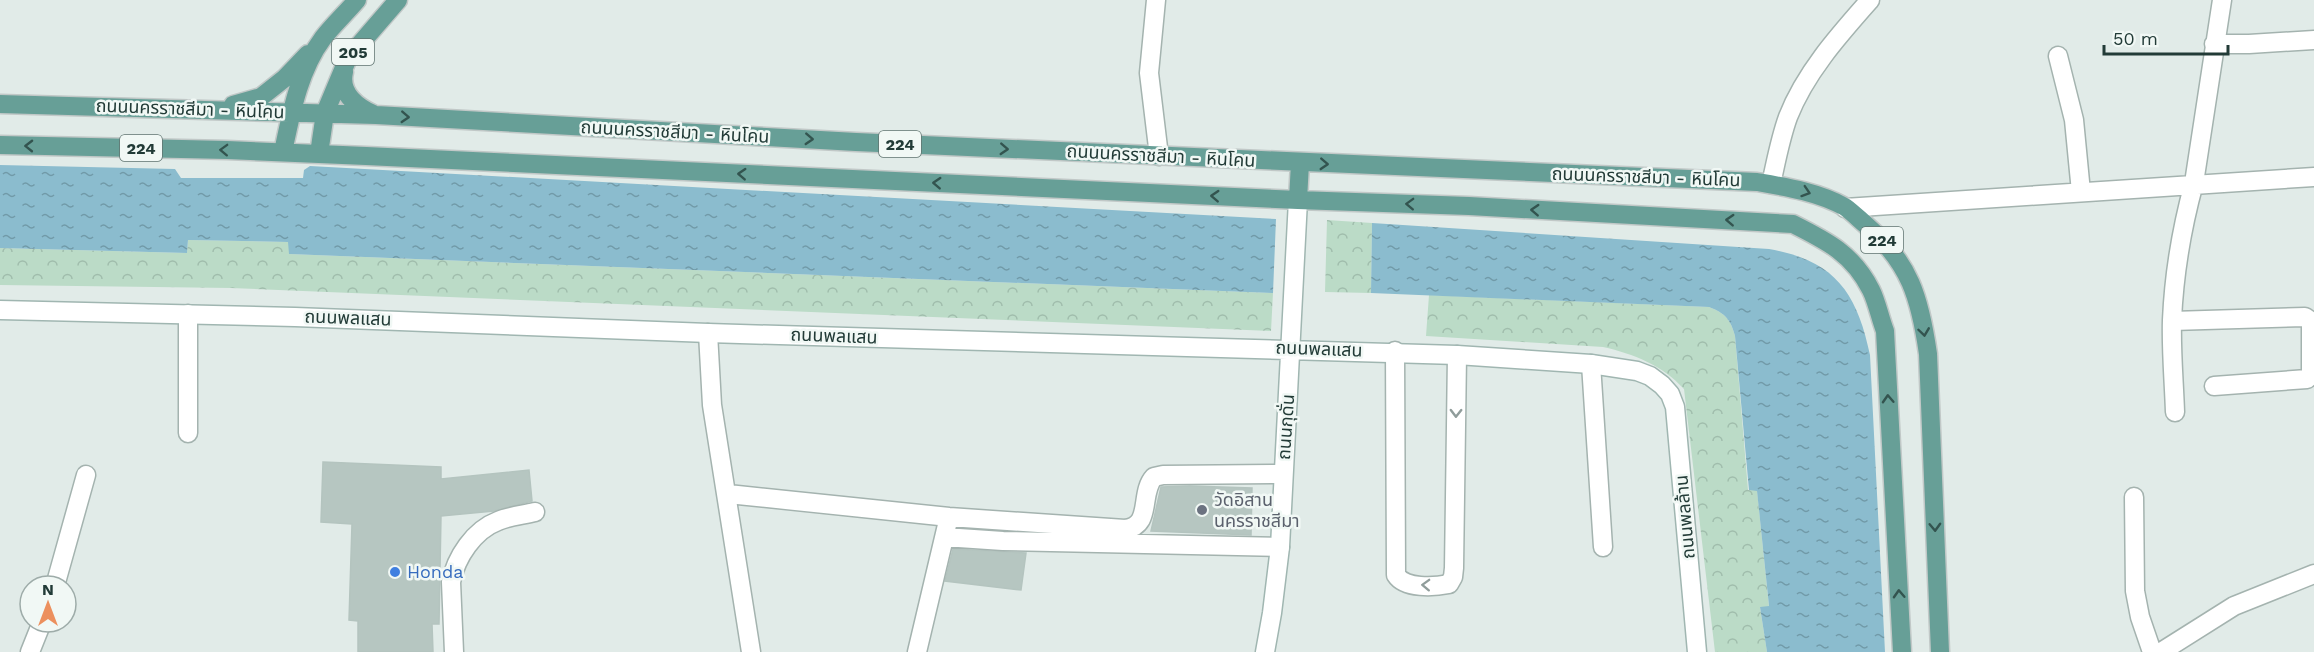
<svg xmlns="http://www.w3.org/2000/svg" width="2314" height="652" font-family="'Work Sans','Noto Sans Thai',sans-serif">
  <defs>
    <pattern id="park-crowns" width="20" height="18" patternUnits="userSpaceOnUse" patternTransform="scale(1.5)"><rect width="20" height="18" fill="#bbdbc7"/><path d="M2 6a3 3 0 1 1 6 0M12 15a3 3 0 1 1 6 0" fill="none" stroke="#a0bdac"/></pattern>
    <pattern id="water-ripples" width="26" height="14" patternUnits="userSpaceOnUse" patternTransform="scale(1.5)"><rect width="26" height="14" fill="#8bbcce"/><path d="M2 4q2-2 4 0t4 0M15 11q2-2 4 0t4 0" fill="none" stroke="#719aa8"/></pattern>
  </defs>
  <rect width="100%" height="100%" fill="#e1ebe8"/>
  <path fill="url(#park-crowns)" d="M1327 220 1372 223 1371 293 1325 292Z
    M188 240 289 242V254L1273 293 1271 331 231 288 0 285V248L187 253Z
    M1429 295 1709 307C1725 313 1731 320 1735 336L1748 490H1757L1769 607H1760L1767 652H1715L1684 389C1662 365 1634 354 1603 347L1426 336Z"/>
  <path fill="url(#water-ripples)" d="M0 165 175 169 181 178H303L304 170 310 166 1276 219 1273 293 289 254 288 242 188 240 187 253 0 248Z
    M1372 223 1769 249C1834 260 1857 292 1870 355L1885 652H1767L1760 607 1769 606 1757 491 1749 490 1735 336C1731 320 1725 313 1709 307L1371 293Z"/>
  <path fill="#b6c6c1" stroke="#b4c4bf" stroke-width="1.5" d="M323 462 441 467V479L529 470 532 501 494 511 441 516 439 624H432L433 652H358V621L349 620 352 524 321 522Z
    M1190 486 1252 488 1251 535 1151 531 1161 487Z
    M953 549 1026 553 1021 590 945 581Z"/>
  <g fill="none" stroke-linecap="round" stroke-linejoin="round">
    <defs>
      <path id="street" d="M1156 0 1149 73 1159 156
        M2214 44H2249L2314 40
        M2058 56 2074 120 2081 192
        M1771 184C1776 162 1780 139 1788 117 1805 73 1839 35 1870 0
        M1845 208 2314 177
        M2172 321 2305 317 2311 321V374L2307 379 2214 386
        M708 333 712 405 751 652
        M1395 351 1396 575C1405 589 1434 587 1449 584L1453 577 1454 568 1457 355
        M1591 364 1603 547
        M2175 412C2174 382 2171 350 2172 320 2174 274 2182 227 2194 183L2222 0
        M188 433V314
        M728 494 949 517 1125 529C1153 526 1139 493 1154 477L1163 475 1283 474
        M2134 497 2135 591 2140 617 2152 652
        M944 537 1003 541 1280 547
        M55 586 86 475
        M30 652 42 622
        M454 652 451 582C456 557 474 530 498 521 509 516 523 515 535 512
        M917 652 947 525
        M2161 652 2234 606 2314 574"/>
      <path id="secondary" d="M0 310 295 317 708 333 1457 355 1591 364 1637 371 1650 376 1662 385 1670 394 1675 407 1697 652
        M1265 652 1272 613 1280 547 1298 200"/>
      <path id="primary" d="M344 72C339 93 356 106 373 114
        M0 104 376 115 856 142 1757 182C1786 187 1818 192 1845 207 1852 212 1859 219 1866 225 1910 263 1920 298 1928 354L1940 652
        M233 105 261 97 285 78 308 54
        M0 145 227 150 366 156 1298 200 1469 206 1793 224C1827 241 1853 254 1871 290 1877 302 1880 318 1885 331L1902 652
        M283 152C291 114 299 70 323 38 333 25 346 13 357 0
        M319 154 325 113 348 58 398 0
        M1298 200 1300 163"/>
    </defs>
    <use href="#street" stroke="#a4b3af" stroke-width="21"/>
    <use href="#secondary" stroke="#a0b6b1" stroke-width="21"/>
    <use href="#primary" stroke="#c1c8c7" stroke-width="21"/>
    <use href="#street" stroke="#fff" stroke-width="18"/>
    <use href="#secondary" stroke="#fff" stroke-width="18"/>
    <use href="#primary" stroke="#679f97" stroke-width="18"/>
  </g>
  <defs><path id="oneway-chevron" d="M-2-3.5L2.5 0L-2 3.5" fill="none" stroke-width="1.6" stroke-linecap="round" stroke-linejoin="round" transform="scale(1.5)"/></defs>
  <g stroke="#33544f">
    <use href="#oneway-chevron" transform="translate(405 117) rotate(3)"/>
    <use href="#oneway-chevron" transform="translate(809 139) rotate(3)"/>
    <use href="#oneway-chevron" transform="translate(29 146) rotate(-179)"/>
    <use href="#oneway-chevron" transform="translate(1004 149) rotate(3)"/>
    <use href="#oneway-chevron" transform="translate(224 150) rotate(-178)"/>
    <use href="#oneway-chevron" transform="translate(1324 164) rotate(3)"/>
    <use href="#oneway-chevron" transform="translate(742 174) rotate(-177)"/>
    <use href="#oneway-chevron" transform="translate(937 183) rotate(-177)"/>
    <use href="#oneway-chevron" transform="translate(1806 192) rotate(18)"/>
    <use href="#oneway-chevron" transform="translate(1215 196) rotate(-177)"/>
    <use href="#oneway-chevron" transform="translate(1410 204) rotate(-178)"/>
    <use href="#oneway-chevron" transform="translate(1535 210) rotate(-177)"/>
    <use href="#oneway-chevron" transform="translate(1730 220) rotate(-177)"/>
    <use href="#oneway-chevron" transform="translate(1924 332) rotate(82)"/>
    <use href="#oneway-chevron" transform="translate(1888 399) rotate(-93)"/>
    <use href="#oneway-chevron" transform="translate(1935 527) rotate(88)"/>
    <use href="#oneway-chevron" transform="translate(1899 594) rotate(-93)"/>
  </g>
  <g stroke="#909d9b">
    <use href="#oneway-chevron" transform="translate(1456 413) rotate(91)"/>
    <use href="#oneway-chevron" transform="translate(1426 585) rotate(-178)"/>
  </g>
  <circle fill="#6b7280" stroke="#f1f8f5" stroke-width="2" cx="1202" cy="510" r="6"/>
  <circle fill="#3f7fe0" stroke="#f1f8f5" stroke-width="2" cx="395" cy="572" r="6"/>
  <g text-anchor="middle" stroke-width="5" stroke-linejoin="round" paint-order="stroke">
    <g fill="#f1f8f5" stroke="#607470" stroke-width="1.5">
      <rect x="332" y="39" width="42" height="26" rx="4.5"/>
      <rect x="879" y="131" width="42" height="26" rx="4.5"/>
      <rect x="120" y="135" width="42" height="26" rx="4.5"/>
      <rect x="1861" y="227" width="42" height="26" rx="4.5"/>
    </g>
    <g font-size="16" font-weight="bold" fill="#223b37">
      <text x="353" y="58">205</text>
      <text x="900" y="150">224</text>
      <text x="141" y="154">224</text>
      <text x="1882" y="246">224</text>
    </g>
    <g font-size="18" fill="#223b37" stroke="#f1f8f5">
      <text transform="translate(190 109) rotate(2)" y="6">ถนนนครราชสีมา - หินโคน</text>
      <text transform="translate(675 132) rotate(3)" y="6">ถนนนครราชสีมา - หินโคน</text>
      <text transform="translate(1161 156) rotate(3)" y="6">ถนนนครราชสีมา - หินโคน</text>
      <text transform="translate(1646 177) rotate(2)" y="6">ถนนนครราชสีมา - หินโคน</text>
      <text transform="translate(348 318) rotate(2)" y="6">ถนนพลแสน</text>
      <text transform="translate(834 336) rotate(2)" y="6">ถนนพลแสน</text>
      <text transform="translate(1319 349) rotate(2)" y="6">ถนนพลแสน</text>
      <text transform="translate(1286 427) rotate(-86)" y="6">ถนนกุดั่น</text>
      <text transform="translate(1685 517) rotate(-95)" y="6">ถนนพลล้าน</text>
    </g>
    <g font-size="18" fill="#5b616d" stroke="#f1f8f5" text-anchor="start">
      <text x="1214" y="506">วัดอิสาน<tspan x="1214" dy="21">นครราชสีมา</tspan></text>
    </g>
    <g font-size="18" fill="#366cbe" stroke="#f1f8f5" text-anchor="start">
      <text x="407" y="578">Honda</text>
    </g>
  </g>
  <g transform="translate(48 604)"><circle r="28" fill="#f1f8f5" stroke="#9eaca9" stroke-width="1.5"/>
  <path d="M0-4.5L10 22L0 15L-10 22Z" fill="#ec905e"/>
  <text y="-9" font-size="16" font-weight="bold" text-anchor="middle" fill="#223b37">N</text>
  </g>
  <path d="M2104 45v9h124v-9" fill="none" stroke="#223b37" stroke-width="3"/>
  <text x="2113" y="45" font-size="18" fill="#223b37" stroke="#f1f8f5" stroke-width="4.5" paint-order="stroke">50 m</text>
</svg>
